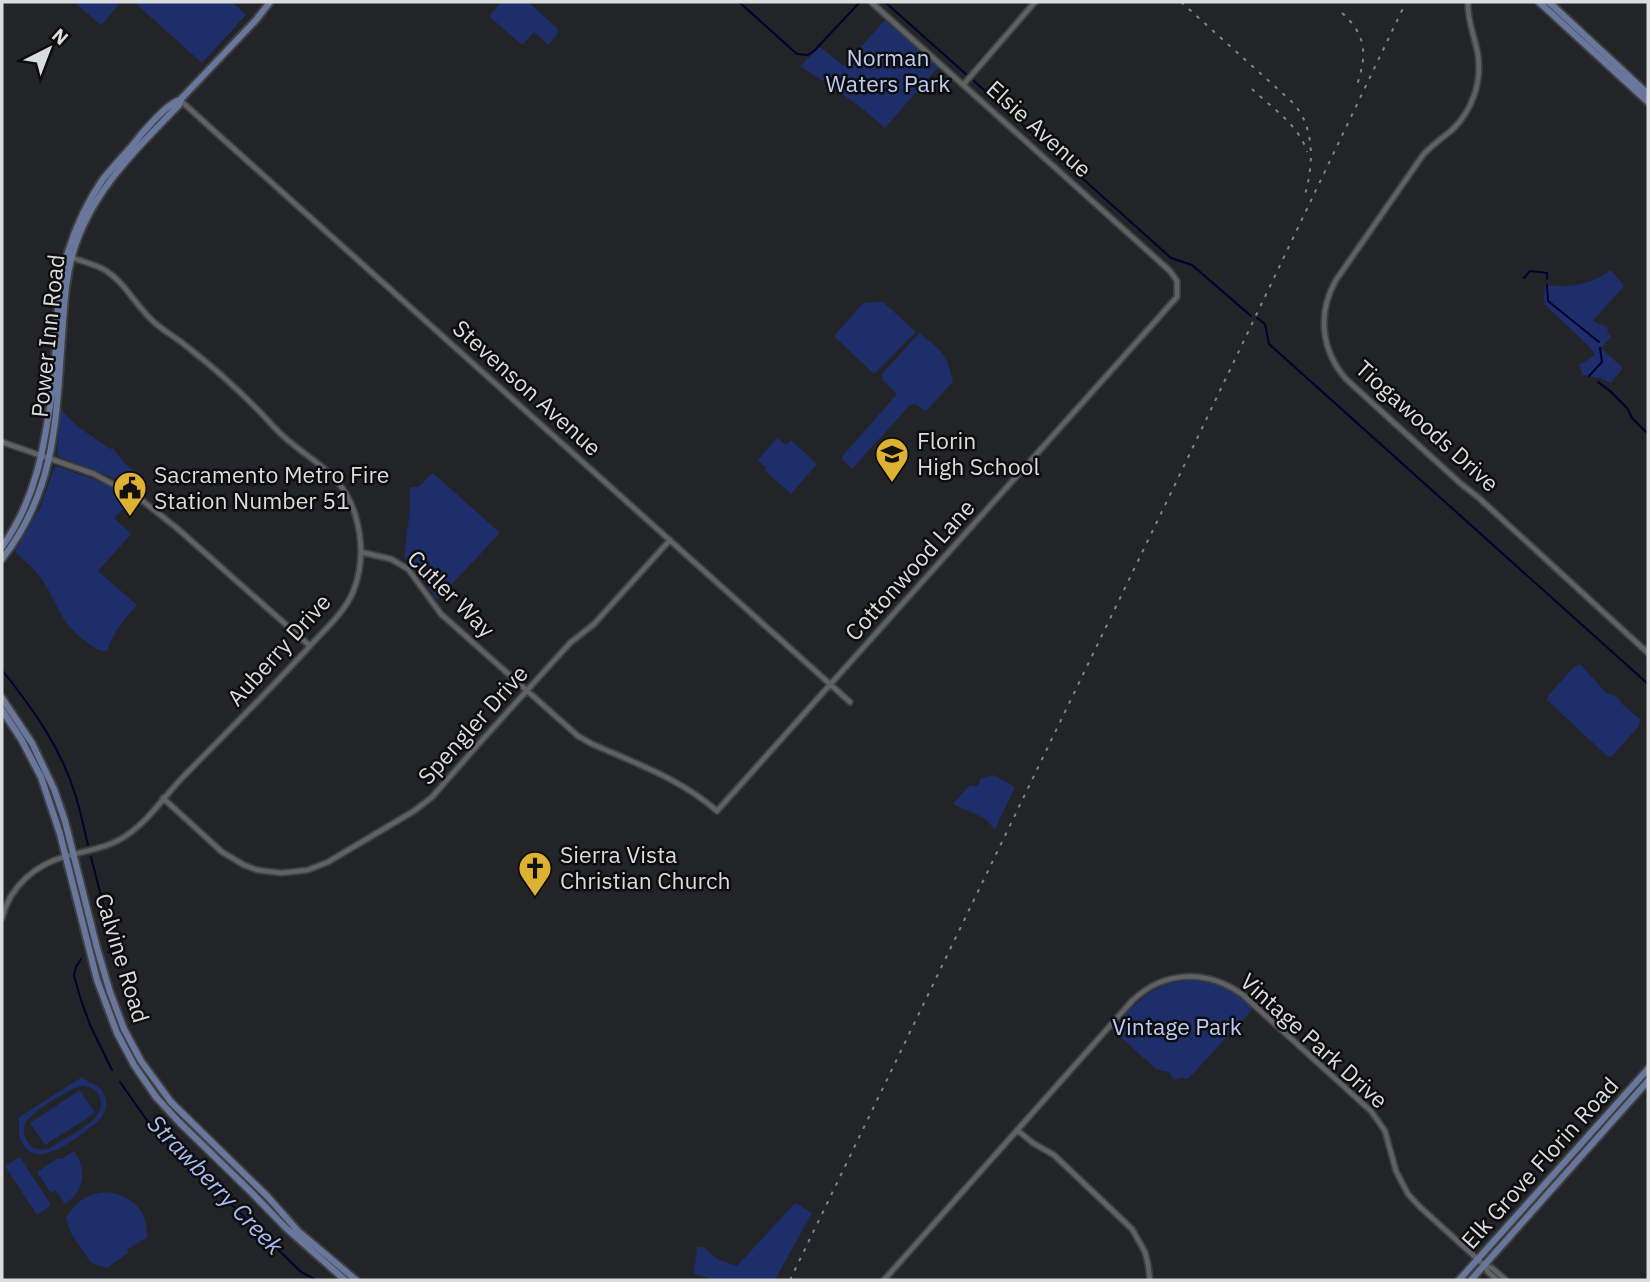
<svg xmlns="http://www.w3.org/2000/svg" width="1650" height="1282" font-family="'IBM Plex Sans',sans-serif">
  <rect width="100%" height="100%" fill="#232427"/>
  <path fill="#1e2e6a" fill-rule="evenodd" d="M74 2H121L101 25Z
    M134 2H232L246 15 202 63Z
    M501 2H528L557 28 558 33 548 45 534 32 522 45 489 16Z
    M885 20 938 67 885 128C859 104 830 85 800 66L820 47 844 66Z
    M1611 270 1624 286 1593 321 1608 328 1607 332 1611 337 1601 348 1623 368 1611 383 1600 378 1583 375 1579 365 1595 355 1590 347 1544 304 1545 285C1572 288 1589 285 1611 270Z
    M883 302 916 332 874 374 834 336 863 303Z
    M919 333C942 351 947 354 953 382L926 411 915 404 910 405 852 469 841 458 897 394 883 380 882 374Z
    M61 410 77 426 110 449 113 448C121 462 135 472 148 484L142 490 137 491 109 476 60 457 57 454V450Z
    M777 438 786 445 791 440 817 464 791 494 764 470 766 468 758 460Z
    M55 466C83 475 108 483 133 499L114 518 131 534 98 571 137 605C124 619 113 633 107 651 99 652 94 647 88 643 59 622 60 608 43 581 36 570 26 562 16 553V550L40 508Z
    M433 473 500 533 437 600 419 573 404 557 410 510V487H418Z
    M1580 664 1606 693 1618 697 1622 704 1641 720 1638 727 1611 757 1607 756 1547 700 1548 696 1572 669Z
    M994 775 1015 787 995 829 984 818 953 804 970 785 975 787 979 784 980 779Z
    M1195 980C1218 982 1234 992 1251 1006L1252 1010 1188 1079 1181 1078 1174 1080 1169 1072 1157 1070 1112 1029C1138 1001 1154 981 1195 980Z
    M82 1077C86 1082 90 1081 96 1085 111 1095 108 1114 95 1124 78 1136 35 1175 20 1139 17 1132 21 1125 18 1118ZM82 1086C89 1086 96 1089 99 1096 111 1117 72 1134 58 1143 53 1146 49 1149 43 1150 30 1150 20 1136 25 1124 29 1113 70 1088 82 1086Z
    M80 1090 95 1113 45 1145 30 1123Z
    M74 1151C87 1170 85 1191 65 1204L55 1190 51 1193 37 1172 57 1159H62Z
    M20 1157 51 1205 37 1215 5 1166Z
    M107 1192C132 1196 148 1210 147 1237L127 1250 128 1253 107 1268 91 1263 71 1233 66 1218C78 1200 86 1194 107 1192Z
    M795 1203 812 1213 775 1280H717L694 1274 697 1247H703L719 1260 737 1266Z"/>
  <g fill="none" stroke-linecap="round" stroke-linejoin="round">
    <path stroke="#02022e" stroke-width="2" d="M739 2 797 54 808 55 814 51 860 2
      M885 2 967 75
      M974 81 1171 258 1192 265 1251 316
      M1524 278 1530 271 1547 273V279
      M1547 285 1548 301 1599 342
      M1257 318 1265 324 1269 344 1648 684
      M1589 376 1602 362 1600 348
      M1598 382 1610 391 1627 408 1632 418 1648 434
      M2 670C33 709 62 749 76 797 81 813 84 829 88 845
      M91 857 111 935 113 950 108 952
      M81 959 76 967 74 975 80 997 90 1025 112 1070
      M120 1082 146 1119 166 1141 299 1270C304 1275 311 1276 316 1280"/>
    <defs>
      <path id="minor" d="M1468 2C1467 21 1475 37 1478 55 1482 83 1472 111 1452 130 1442 138 1432 145 1423 155L1336 280C1317 313 1321 350 1346 379L1460 483 1479 498 1648 653
        M963 85 1035 2
        M180 100 223 139 850 702
        M2 442 94 474 131 494H134L178 529 310 646
        M361 552 391 559 408 569 441 614 578 736 592 744C635 763 681 779 717 811L1177 297V281L1170 271 871 2
        M163 798 222 852 244 865 257 870 281 873 308 870 328 862 414 811 432 797 483 739 570 643 594 624 670 540
        M2 918C10 886 36 864 67 856 88 850 109 848 127 835 148 821 164 797 182 778 225 734 269 691 310 646 325 629 344 613 353 592 363 567 363 540 355 514 341 468 303 459 274 427 247 397 217 370 185 345 175 337 164 331 155 323 136 307 126 283 105 270 94 264 81 261 70 257
        M1017 1130 1033 1143 1054 1155 1132 1229 1145 1252 1148 1264 1150 1280
        M1484 1265 1492 1268 1506 1280
        M884 1280 1132 1001C1164 970 1207 969 1243 995L1371 1111 1385 1131 1396 1171 1408 1194 1420 1207 1484 1265 1488 1272 1497 1280"/>
      <path id="major" d="M1539 2 1648 102
        M1549 2 1648 94
        M2 547C36 499 44 449 52 392 53 382 55 372 55 361 57 326 57 289 67 255 75 229 87 202 103 179 112 168 122 157 131 147 141 134 166 104 180 100
        M2 559C56 490 56 419 62 336 64 309 65 282 72 256 89 194 135 150 179 105L180 100 256 20 270 2
        M2 698 32 743 54 789 65 821 97 948 110 992 124 1029 141 1061 171 1102 268 1197 298 1231 356 1280
        M2 710 21 739 41 777 60 834 97 980 117 1033 134 1065 156 1097 179 1122 250 1191 286 1228 345 1280
        M1459 1280 1648 1069
        M1471 1280 1648 1081"/>
    </defs>
    <use href="#minor" stroke="#3e3f41" stroke-width="8"/>
    <use href="#major" stroke="#3e3f41" stroke-width="10"/>
    <use href="#minor" stroke="#606164" stroke-width="4.5"/>
    <use href="#major" stroke="#6a779d" stroke-width="6"/>
    <path stroke="#838486" stroke-width="2" stroke-dasharray="3.5 7" stroke-linecap="butt" d="M1181 2 1290 100C1316 125 1314 165 1304 198
      M1342 13C1367 36 1367 54 1357 85
      M1252 89C1272 108 1299 125 1307 152
      M790 1280 1182 470 1406 2"/>
  </g>
  <defs>
    <symbol id="school-pin" viewBox="-11 -11 22 30"><path d="M0 17L-7.5 6A9.5 9.5 0 1 1 7.5 6Z" fill="#ddb233" stroke="#0d0d0e"/><path d="M0-5L7-2L0 1L-7-2ZM-4 1L0 2.5L4 1V4Q0 6-4 4Z" fill="#111"/></symbol>
    <symbol id="civic-pin" viewBox="-11 -11 22 30"><path d="M0 17L-7.5 6A9.5 9.5 0 1 1 7.5 6Z" fill="#ddb233" stroke="#0d0d0e"/><path d="M-.6-6.5H3V-4.5H.6V-3L4-1V1h2V6H-6V1h2V-1L-.6-3ZM-1.2 2.5V6h2.4V2.5Z" fill="#111"/></symbol>
    <symbol id="church-pin" viewBox="-11 -11 22 30"><path d="M0 17L-7.5 6A9.5 9.5 0 1 1 7.5 6Z" fill="#ddb233" stroke="#0d0d0e"/><path d="M-1.2-6h2.4v3.5h3.3v2.4h-3.3V6h-2.4V-.1h-3.3v-2.4h3.3Z" fill="#111"/></symbol>
  </defs>
  <g fill-rule="evenodd">
    <use href="#school-pin" x="873" y="435" width="38" height="52"/>
    <use href="#civic-pin" x="111" y="469" width="38" height="52"/>
    <use href="#church-pin" x="516" y="849" width="38" height="52"/>
  </g>
  <g text-anchor="middle" stroke-width="5" stroke-linejoin="round" paint-order="stroke">
    <g font-size="23" fill="#bdcbf2" stroke="#0d0d0e">
      <text x="888" y="66">Norman<tspan x="888" dy="26">Waters Park</tspan></text>
      <text x="1177" y="1035">Vintage Park</text>
    </g>
    <g font-size="23" fill="#dbdcde" stroke="#0d0d0e">
      <text transform="translate(1039 129) rotate(42)" y="8">Elsie Avenue</text>
      <text transform="translate(48 336) rotate(-84)" y="8">Power Inn Road</text>
      <text transform="translate(527 388) rotate(42)" y="8">Stevenson Avenue</text>
      <text transform="translate(1427 426) rotate(42)" y="8">Tiogawoods Drive</text>
      <text transform="translate(910 570) rotate(-48)" y="8">Cottonwood Lane</text>
      <text transform="translate(451 594) rotate(45)" y="8">Cutler Way</text>
      <text transform="translate(279 650) rotate(-48)" y="8">Auberry Drive</text>
      <text transform="translate(473 725) rotate(-48)" y="8">Spengler Drive</text>
      <text transform="translate(122 958) rotate(73)" y="8">Calvine Road</text>
      <text transform="translate(1314 1041) rotate(42)" y="8">Vintage Park Drive</text>
      <text transform="translate(1540 1163) rotate(-48)" y="8">Elk Grove Florin Road</text>
    </g>
    <g font-size="23" fill="#dbdcde" stroke="#0d0d0e" text-anchor="start">
      <text x="917" y="449">Florin<tspan x="917" dy="26">High School</tspan></text>
      <text x="154" y="483">Sacramento Metro Fire<tspan x="154" dy="26">Station Number 51</tspan></text>
      <text x="560" y="863">Sierra Vista<tspan x="560" dy="26">Christian Church</tspan></text>
    </g>
    <g font-size="24" font-style="italic" fill="#a9bef7" stroke="#0d0d0e">
      <text transform="translate(215 1185) rotate(46)" y="8">Strawberry Creek</text>
    </g>
  </g>
  <rect width="1650" height="1282" fill="none" stroke="#dbdcde" stroke-width="7"/>
  <g transform="translate(49 49) rotate(42)" stroke="#0d0d0e" stroke-width="5" paint-order="stroke">
  <path d="M0-5L12 26L0 18L-12 26Z" fill="#dbdcde"/>
  <text y="-10" font-size="19" font-weight="bold" text-anchor="middle" fill="#dbdcde">N</text>
  </g>
</svg>
